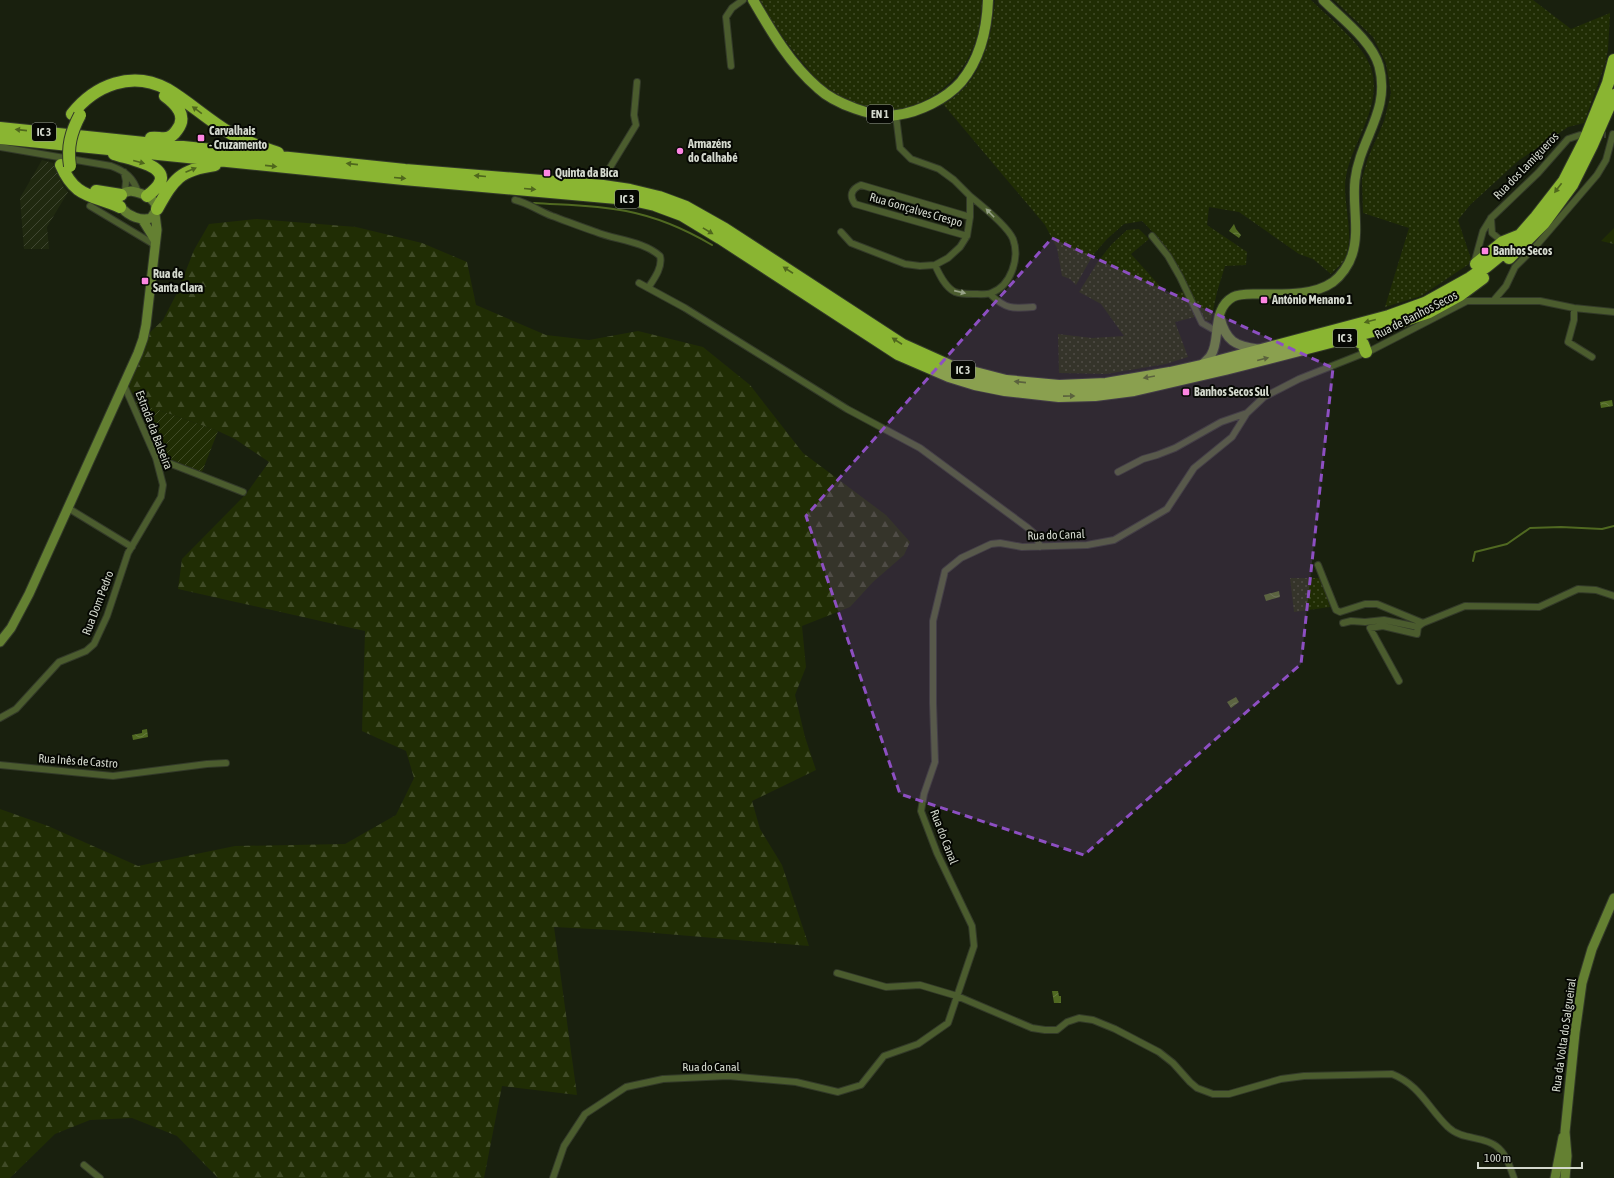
<svg xmlns="http://www.w3.org/2000/svg" width="1614" height="1178" font-family="'Asap Condensed',sans-serif">
  <defs>
    <pattern id="industrial-furrows" width="10" height="10" patternUnits="userSpaceOnUse"><rect width="10" height="10" fill="#202910"/><path d="M-1 1l2-2M0 10L10 0M9 11l2-2" fill="none" stroke="#404732"/></pattern>
    <pattern id="grass-dots" width="8" height="8" patternUnits="userSpaceOnUse"><rect width="8" height="8" fill="#202d04"/><path d="M2 2h.1M6 6h.1" fill="none" stroke="#404b27" stroke-width="1.8" stroke-linecap="round"/></pattern>
    <pattern id="forest-firs" width="22" height="20" patternUnits="userSpaceOnUse"><rect width="22" height="20" fill="#202d04"/><path d="M5 1l3.5 6h-7zM16 11l3.5 6h-7z" fill="#404b27"/></pattern>
    <pattern id="garden-furrows" width="10" height="10" patternUnits="userSpaceOnUse"><rect width="10" height="10" fill="#202d04"/><path d="M-1 1l2-2M0 10L10 0M9 11l2-2" fill="none" stroke="#404b27"/></pattern>
    <pattern id="water-waves" width="16" height="10" patternUnits="userSpaceOnUse"><rect width="16" height="10" fill="#506921"/><path d="M0 5q4-4 8 0t8 0" fill="none" stroke="#687e40"/></pattern>
  </defs>
  <rect width="100%" height="100%" fill="#19200e"/>
  <path fill="url(#industrial-furrows)" d="M42 160 53 163 64 188 68 192 47 227 49 249H24L20 198Z"/>
  <path fill="url(#grass-dots)" d="M760 0H982C981 17 979 34 972 50 959 81 930 104 896 110 875 113 840 98 823 85 817 81 813 75 808 69 789 48 774 25 760 0Z
    M995 0H1311C1329 18 1363 44 1371 68 1383 106 1353 140 1346 176 1341 201 1358 241 1342 263 1339 267 1334 270 1331 274L1313 259 1299 254 1239 212 1209 207 1207 225 1247 252 1246 265 1225 266 1217 292 1211 320 1204 321C1187 283 1173 251 1142 221L1124 224 1107 239 1093 255 1076 285 1070 279 1062 276 1057 248 1045 225 943 104C981 85 992 39 995 0Z
    M1334 0H1533L1571 29 1610 13 1608 50 1605 64 1584 123 1568 127 1518 161 1470 205 1458 220 1472 262 1421 296 1385 307 1409 228 1363 213 1362 179 1368 158 1384 121 1391 93 1386 63 1373 37Z
    M1139 229 1149 239 1131 254 1167 294 1184 292 1195 317 1175 322 1188 357 1166 364 1106 374 1059 373 1058 334 1092 338 1124 336 1101 304 1079 292 1099 260 1112 244 1127 230Z
    M1290 578H1321L1330 607 1294 612Z"/>
  <path fill="url(#forest-firs)" d="M257 219 356 227 422 243 467 262 476 305 546 335 589 340 638 331 703 347 750 385 803 453 886 515 910 542 904 555 873 582 850 607 802 626 806 667 795 695 805 737 816 770 752 801 760 829 782 865 809 946 631 931 554 927 577 1095 502 1086 484 1178H218L177 1136 132 1118 90 1120 55 1134 10 1178H0V809L48 826 138 866 235 846 345 844 396 815 414 778 406 751 362 731 365 631 178 589 182 559 246 494 269 462 235 439 218 431 150 407 139 400 124 385 143 339 163 320 178 291 194 250 209 224Z
    M1614 228V244L1601 241Z"/>
  <path fill="url(#garden-furrows)" d="M139 400 150 407 218 431 202 472 156 454 134 403Z"/>
  <path fill="url(#water-waves)" d="M1234 224 1236 229 1241 235 1239 238 1229 231Z
    M1612 400 1613 406 1601 408 1600 402Z
    M1279 591 1280 597 1266 601 1264 595Z
    M1236 697 1239 702 1231 708 1227 702Z
    M147 729 148 737 133 740 132 735 142 733V730Z
    M1052 991H1058L1059 996H1061V1003H1054Z"/>
  <g fill="none" stroke-linecap="round" stroke-linejoin="round">
    <path stroke="#506921" stroke-width="2" d="M534 203C565 205 596 205 626 211 657 217 685 229 712 245
      M1473 561 1475 552 1507 544 1530 528 1561 527 1602 529 1614 526"/>
    <path stroke="#353c2b" stroke-width="6" stroke-dasharray="6 3" stroke-linecap="butt" d="M1595 135H1606"/>
    <defs>
      <path id="street" d="M731 66 726 17 732 8 743 0
        M0 147 111 166C125 171 134 178 138 193
        M124 172 126 181 125 192
        M606 174 636 125 634 115 637 82
        M515 200C528 203 539 211 552 216 566 221 581 227 596 232 616 240 643 241 660 256 663 267 654 279 648 288
        M90 206 155 245
        M1491 218 1492 233 1503 242
        M841 232 851 243 905 264 920 266 935 265 948 258 960 247 967 236 970 217V196L954 180 939 169 911 159 900 148 896 116
        M967 236 855 204C849 196 851 189 861 185L970 217
        M1152 236 1168 256 1180 277 1202 323 1216 331
        M1474 264 1483 231 1491 218 1538 173 1568 139 1580 135
        M935 265C939 274 945 287 955 292 960 294 967 294 973 294 978 294 986 295 991 293 1011 286 1020 258 1013 239 1008 227 980 204 970 196
        M639 283 685 308 847 409 920 448 1028 528 1036 535 1040 547
        M990 294C1005 309 1013 309 1033 307
        M1494 300 1506 286 1515 267 1536 246 1597 175 1606 160 1613 134
        M1574 308V320L1568 342 1592 357
        M156 458 243 492
        M1118 472 1143 459 1157 455 1175 448 1221 422 1247 413
        M68 508 132 547
        M1318 565 1336 610 1340 612 1365 604H1377L1423 623
        M1343 623 1351 621 1365 622 1384 620 1418 627
        M1399 681 1370 628 1383 626 1417 634 1418 627 1423 623 1465 606 1539 607 1578 589 1596 590 1614 596
        M0 718 16 709 59 662 86 651 94 644 107 616 128 553 161 497 163 485 156 458 124 385
        M0 765 113 776 207 764 226 763
        M837 973 886 987 920 985 957 996 1032 1028 1045 1030H1057L1067 1022 1079 1018 1093 1020 1115 1029 1159 1052 1173 1063 1190 1082 1197 1088 1213 1094H1229L1281 1079 1304 1076 1392 1074C1420 1085 1428 1108 1448 1127 1461 1140 1484 1136 1496 1146 1506 1153 1510 1167 1514 1178
        M84 1165 100 1178
        M553 1178 564 1146 585 1114 626 1087 663 1079 728 1076 796 1082 838 1092 861 1085 884 1056 918 1044 948 1023 974 946 972 926 937 853 921 811 924 794 935 762 933 703V621L945 571 961 558 991 544 1000 543 1022 547 1087 545 1114 540 1167 509 1194 468 1232 437 1247 413 1264 397 1299 379 1372 350 1467 301H1540L1574 308 1614 312"/>
      <path id="secondary" d="M131 191C142 193 155 197 157 209L151 218C131 225 101 195 131 191Z
        M142 219 155 240
        M1220 318C1226 341 1235 346 1258 349
        M1201 366C1204 362 1209 359 1211 355 1221 340 1211 309 1233 297 1240 293 1251 294 1260 294 1283 294 1313 296 1333 282 1341 276 1349 265 1352 255 1360 231 1352 204 1355 180 1360 138 1391 111 1379 66 1372 41 1341 18 1323 0
        M0 642 11 628 29 594 138 353 143 339 146 325 157 230 155 214
        M1555 1178 1563 1137
        M1565 1178 1567 1156 1565 1132 1575 1033 1582 983 1592 949 1614 898"/>
      <path id="primary" d="M753 0C771 31 790 64 818 88 834 103 875 119 897 115 919 112 946 99 961 82 980 59 987 30 988 0"/>
      <path id="highway" d="M72 114C95 85 132 70 167 89 189 102 208 120 230 133 245 142 261 147 278 153
        M0 128 405 170 603 186 630 190 659 197 686 207 725 229 903 345 952 367 1006 381 1059 386 1106 384 1170 373 1201 366 1389 316 1425 303 1470 278 1487 266 1508 249 1536 217 1564 181 1585 140 1608 83 1614 60
        M0 138 404 179 628 199 655 205 682 215 720 238 898 354 949 376 975 384 1005 390 1059 396 1095 395 1134 390 1225 369 1373 331 1429 312 1460 295 1483 278
        M151 138C156 137 162 139 167 138 171 137 175 133 177 130 188 116 176 104 165 96
        M114 154C136 161 185 168 147 196
        M61 165C75 198 91 194 120 207
        M96 191 121 195
        M157 209C174 179 179 170 215 165
        M1509 258 1544 223 1572 185 1592 145 1614 95
        M1476 264 1503 242 1518 236
        M1350 337 1363 344 1366 352"/>
    </defs>
    <use href="#street" stroke="#333a29" stroke-width="8"/>
    <use href="#secondary" stroke="#333a29" stroke-width="11"/>
    <use href="#primary" stroke="#333a29" stroke-width="12"/>
    <use href="#highway" stroke="#333a29" stroke-width="14"/>
    <use href="#street" stroke="#4b5c2e" stroke-width="6"/>
    <use href="#secondary" stroke="#648032" stroke-width="9"/>
    <use href="#primary" stroke="#789c33" stroke-width="10"/>
    <use href="#highway" stroke="#8ab532" stroke-width="12"/>
    <defs>
      <path id="highway-bridge" d="M70 166C67 147 71 132 80 115"/>
    </defs>
    <use href="#highway-bridge" stroke="#333a29" stroke-width="14" stroke-linecap="butt"/>
    <use href="#highway-bridge" stroke="#8ab532" stroke-width="12"/>
  </g>
  <defs><path id="oneway-solid" d="M-6-.8H1V-3.2L6.5 0L1 3.2V.8H-6Z"/></defs>
  <g fill="#4f671d">
    <use href="#oneway-solid" transform="translate(197 110) rotate(-144)"/>
    <use href="#oneway-solid" transform="translate(21 130) rotate(-174)"/>
    <use href="#oneway-solid" transform="translate(139 162) rotate(15)"/>
    <use href="#oneway-solid" transform="translate(352 164) rotate(-174)"/>
    <use href="#oneway-solid" transform="translate(271 166) rotate(6)"/>
    <use href="#oneway-solid" transform="translate(191 170) rotate(-23)"/>
    <use href="#oneway-solid" transform="translate(480 176) rotate(-175)"/>
    <use href="#oneway-solid" transform="translate(400 178) rotate(5)"/>
    <use href="#oneway-solid" transform="translate(1558 188) rotate(127)"/>
    <use href="#oneway-solid" transform="translate(530 189) rotate(5)"/>
    <use href="#oneway-solid" transform="translate(708 231) rotate(31)"/>
    <use href="#oneway-solid" transform="translate(788 270) rotate(-147)"/>
    <use href="#oneway-solid" transform="translate(1370 321) rotate(165)"/>
    <use href="#oneway-solid" transform="translate(897 341) rotate(-147)"/>
    <use href="#oneway-solid" transform="translate(1263 359) rotate(-14)"/>
    <use href="#oneway-solid" transform="translate(1149 377) rotate(170)"/>
    <use href="#oneway-solid" transform="translate(1020 382) rotate(-174)"/>
    <use href="#oneway-solid" transform="translate(1069 396) rotate(-1)"/>
  </g>
  <g fill="#96a186">
    <use href="#oneway-solid" transform="translate(990 213) rotate(-134)"/>
    <use href="#oneway-solid" transform="translate(960 292) rotate(13)"/>
  </g>
  <path fill="#8d4fc2" fill-opacity="0.2" stroke="#8d4fc2" stroke-width="3" stroke-dasharray="8 5" stroke-linejoin="round" d="M1052 238 1333 368 1301 664 1084 855 900 794 806 516Z"/>
  <g fill="#fd86e2" stroke="#060803" stroke-width="1.5">
    <rect x="197" y="134" width="8" height="8" rx="2"/>
    <circle cx="680" cy="151" r="4"/>
    <rect x="543" y="169" width="8" height="8" rx="2"/>
    <rect x="1481" y="247" width="8" height="8" rx="2"/>
    <rect x="141" y="277" width="8" height="8" rx="2"/>
    <rect x="1260" y="296" width="8" height="8" rx="2"/>
    <rect x="1182" y="388" width="8" height="8" rx="2"/>
  </g>
  <g text-anchor="middle" stroke-width="4" stroke-linejoin="round" paint-order="stroke">
    <g fill="#060803" stroke="#969a91" stroke-width="1">
      <rect x="867" y="105" width="26" height="18" rx="3"/>
      <rect x="32" y="123" width="24" height="18" rx="3"/>
      <rect x="615" y="190" width="24" height="18" rx="3"/>
      <rect x="1333" y="329" width="24" height="18" rx="3"/>
      <rect x="951" y="361" width="24" height="18" rx="3"/>
    </g>
    <g font-size="11" font-weight="bold" fill="#d4d9ce">
      <text x="880" y="118">EN 1</text>
      <text x="44" y="136">IC 3</text>
      <text x="627" y="203">IC 3</text>
      <text x="1345" y="342">IC 3</text>
      <text x="963" y="374">IC 3</text>
    </g>
    <g font-size="12" font-weight="bold" fill="#d4d9ce" stroke="#060803" text-anchor="start">
      <text x="209" y="135">Carvalhais<tspan x="209" dy="14">- Cruzamento</tspan></text>
      <text x="688" y="148">Armazéns<tspan x="688" dy="14">do Calhabé</tspan></text>
      <text x="555" y="177">Quinta da Bica</text>
      <text x="1493" y="255">Banhos Secos</text>
      <text x="153" y="278">Rua de<tspan x="153" dy="14">Santa Clara</tspan></text>
      <text x="1272" y="304">António Menano 1</text>
      <text x="1194" y="396">Banhos Secos Sul</text>
    </g>
    <g font-size="12" fill="#d4d9ce" stroke="#060803">
      <text transform="translate(1526 166) rotate(-46)" y="4">Rua dos Lamigueros</text>
      <text transform="translate(916 210) rotate(16)" y="4">Rua Gonçalves Crespo</text>
      <text transform="translate(1416 315) rotate(-27)" y="4">Rua de Banhos Secos</text>
      <text transform="translate(154 430) rotate(69)" y="4">Estrada da Balseira</text>
      <text transform="translate(1056 535) rotate(-2)" y="4">Rua do Canal</text>
      <text transform="translate(98 603) rotate(-69)" y="4">Rua Dom Pedro</text>
      <text transform="translate(78 761) rotate(4)" y="4">Rua Inês de Castro</text>
      <text transform="translate(944 837) rotate(69)" y="4">Rua do Canal</text>
      <text transform="translate(1564 1035) rotate(-82)" y="4">Rua da Volta do Salgueiral</text>
      <text x="711" y="1071">Rua do Canal</text>
    </g>
  </g>
  <path d="M1478 1162v6h104v-6" fill="none" stroke="#d4d9ce" stroke-width="2"/>
  <text x="1484" y="1162" font-size="12" fill="#d4d9ce" stroke="#060803" stroke-width="3" paint-order="stroke">100 m</text>
</svg>
